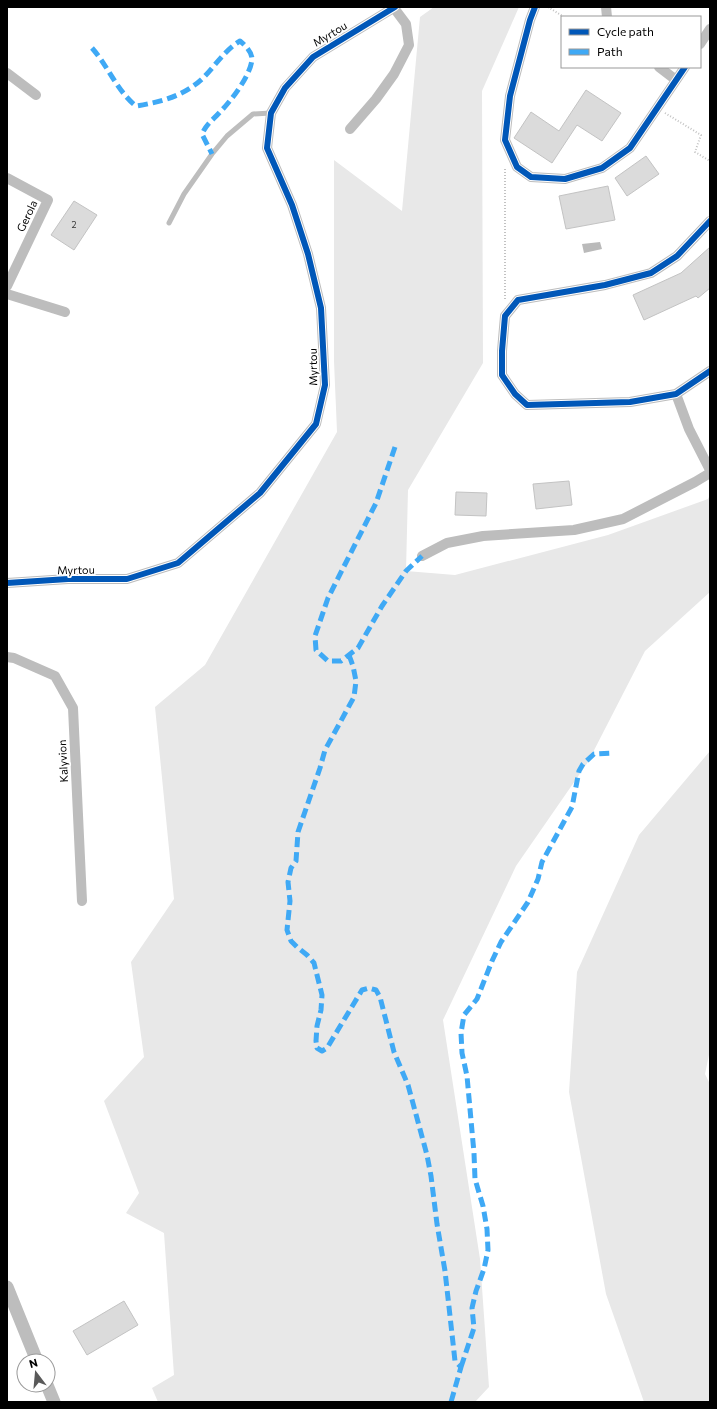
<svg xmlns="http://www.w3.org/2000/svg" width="717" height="1409" font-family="Commissioner,sans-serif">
  <rect width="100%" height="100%" fill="#fff"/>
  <path fill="#e8e8e8" d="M434 7H519L482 91 483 363 408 490 406 571 455 575 608 535 708 499 710 495V592L645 651 588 762 516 866 443 1020 480 1259 489 1387 475 1402H158L152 1388 174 1375 164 1233 126 1213 139 1193 104 1101 144 1057 131 962 174 899 155 707 205 665 337 432 334 361V160L402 211 420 17Z
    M710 751V1050L705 1074 710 1084V1402H644L606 1294 569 1092 577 972 639 835Z"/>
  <path fill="#bababa" d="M600 242 602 249 584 253 582 244Z"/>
  <path fill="#dbdbdb" stroke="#c3c3c3" d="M586 90 621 113 602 141 577 125 552 163 514 138 531 112 559 131Z
    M646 156 659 174 627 196 615 178Z
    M608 186 615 220 566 229 559 196Z
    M74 201 97 215 74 250 51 235Z
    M710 247V288L698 298 696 296 644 320 633 295 681 273Z
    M569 481 572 505 536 509 533 484Z
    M456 492 487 493 486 516 455 515Z
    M124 1301 138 1325 87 1355 73 1331Z"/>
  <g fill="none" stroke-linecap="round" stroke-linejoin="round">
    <path stroke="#c2c2c2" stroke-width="2" stroke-dasharray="1 2" stroke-linecap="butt" d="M548 7 564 17
      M665 113 701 135 695 152 710 161
      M505 299V167"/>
    <path stroke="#bdbdbd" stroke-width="5" d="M169 223 184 194 212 154 227 136 253 114 271 113"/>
    <path stroke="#bdbdbd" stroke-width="10" d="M535 7 530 20 510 96 505 140 517 167 531 177 565 179 602 168 630 148 685 67
      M606 7 607 17
      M700 44 710 29
      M659 67 676 80
      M7 73 36 95
      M350 129 376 99 394 74 409 45 406 24 394 8
      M7 178 48 200 7 286
      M710 221 677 256 651 273 605 285 518 300 505 316 502 351V375L515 394 527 405 630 402 676 394 710 371
      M7 294 65 312
      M676 394 689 429 710 470
      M422 556 447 543 483 536 574 530 623 519 695 482 710 473
      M7 583 68 579H127L178 563 260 493 316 424 325 385 321 308 308 254 292 205 267 148 271 113 285 88 313 57 395 7
      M7 657 14 658 55 676 73 708 82 901"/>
    <path stroke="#bdbdbd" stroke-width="13" d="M7 1287 37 1361
      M47 1385 54 1402"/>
    <path stroke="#3fa9f5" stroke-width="5" stroke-dasharray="10 5" stroke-linecap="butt" d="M92 48C108 66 117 91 136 106 161 102 184 96 203 78 215 66 225 50 240 41 245 45 252 52 252 59 251 75 231 101 220 112 213 120 207 123 202 134L212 154
      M395 447 376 503 328 598 315 636 316 650 328 661H341L358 648 382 606 406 571 422 556
      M349 655 353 666 356 681 354 697 325 750 320 768 298 832 296 861 291 868 288 882 290 901 287 930 291 941 297 947 307 955 314 963 322 995 321 1010 317 1026 316 1041 317 1048 322 1051 327 1048 362 990 369 988 376 990 380 997 394 1052 408 1085 427 1155 431 1176 437 1224 445 1271 455 1361 461 1367 451 1402
      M461 1367 474 1328 472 1308 476 1291 484 1269 488 1250 487 1229 483 1206 475 1179 474 1153 467 1076 462 1053 461 1033 464 1015 477 999 492 961 501 942 528 902 538 879 542 862 572 807 579 771 583 764 594 754 613 753"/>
    <defs>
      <path id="cycleway" d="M535 7 530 20 510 96 505 140 517 167 531 177 565 179 602 168 630 148 685 67
        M710 221 677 256 651 273 605 285 518 300 505 316 502 351V375L515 394 527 405 630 402 676 394 710 371
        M7 583 68 579H127L178 563 260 493 316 424 325 385 321 308 308 254 292 205 267 148 271 113 285 88 313 57 395 7"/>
    </defs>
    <use href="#cycleway" stroke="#fff" stroke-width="8"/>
    <use href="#cycleway" stroke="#0057b8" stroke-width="6"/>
  </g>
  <g text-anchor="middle" stroke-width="3.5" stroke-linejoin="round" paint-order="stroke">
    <g font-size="9" fill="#373737">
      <text x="74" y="228">2</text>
    </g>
    <g font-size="11" fill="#000" stroke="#fff">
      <text transform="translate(330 34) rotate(-31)" y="4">Myrtou</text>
      <text transform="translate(27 216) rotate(-65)" y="4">Gerola</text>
      <text transform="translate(313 367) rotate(-91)" y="4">Myrtou</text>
      <text transform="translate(76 570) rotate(-1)" y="4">Myrtou</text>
      <text transform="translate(63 761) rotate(-93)" y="4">Kalyvion</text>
    </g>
  </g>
  <rect width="717" height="1409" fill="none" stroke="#000000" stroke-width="16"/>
  <rect x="561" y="16" width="140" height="52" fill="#ffffff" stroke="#999999"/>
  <rect x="569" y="29" width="20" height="6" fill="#0057b8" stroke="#999999"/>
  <text x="597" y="36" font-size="12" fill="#000000">Cycle path</text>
  <rect x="569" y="49" width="20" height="6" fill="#3fa9f5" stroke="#999999"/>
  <text x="597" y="56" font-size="12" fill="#000000">Path</text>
  <g transform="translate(36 1373) rotate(344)"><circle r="19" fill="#ffffff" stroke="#999999"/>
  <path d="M0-3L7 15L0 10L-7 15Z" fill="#595959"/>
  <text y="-6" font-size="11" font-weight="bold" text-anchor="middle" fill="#000000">N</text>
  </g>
</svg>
